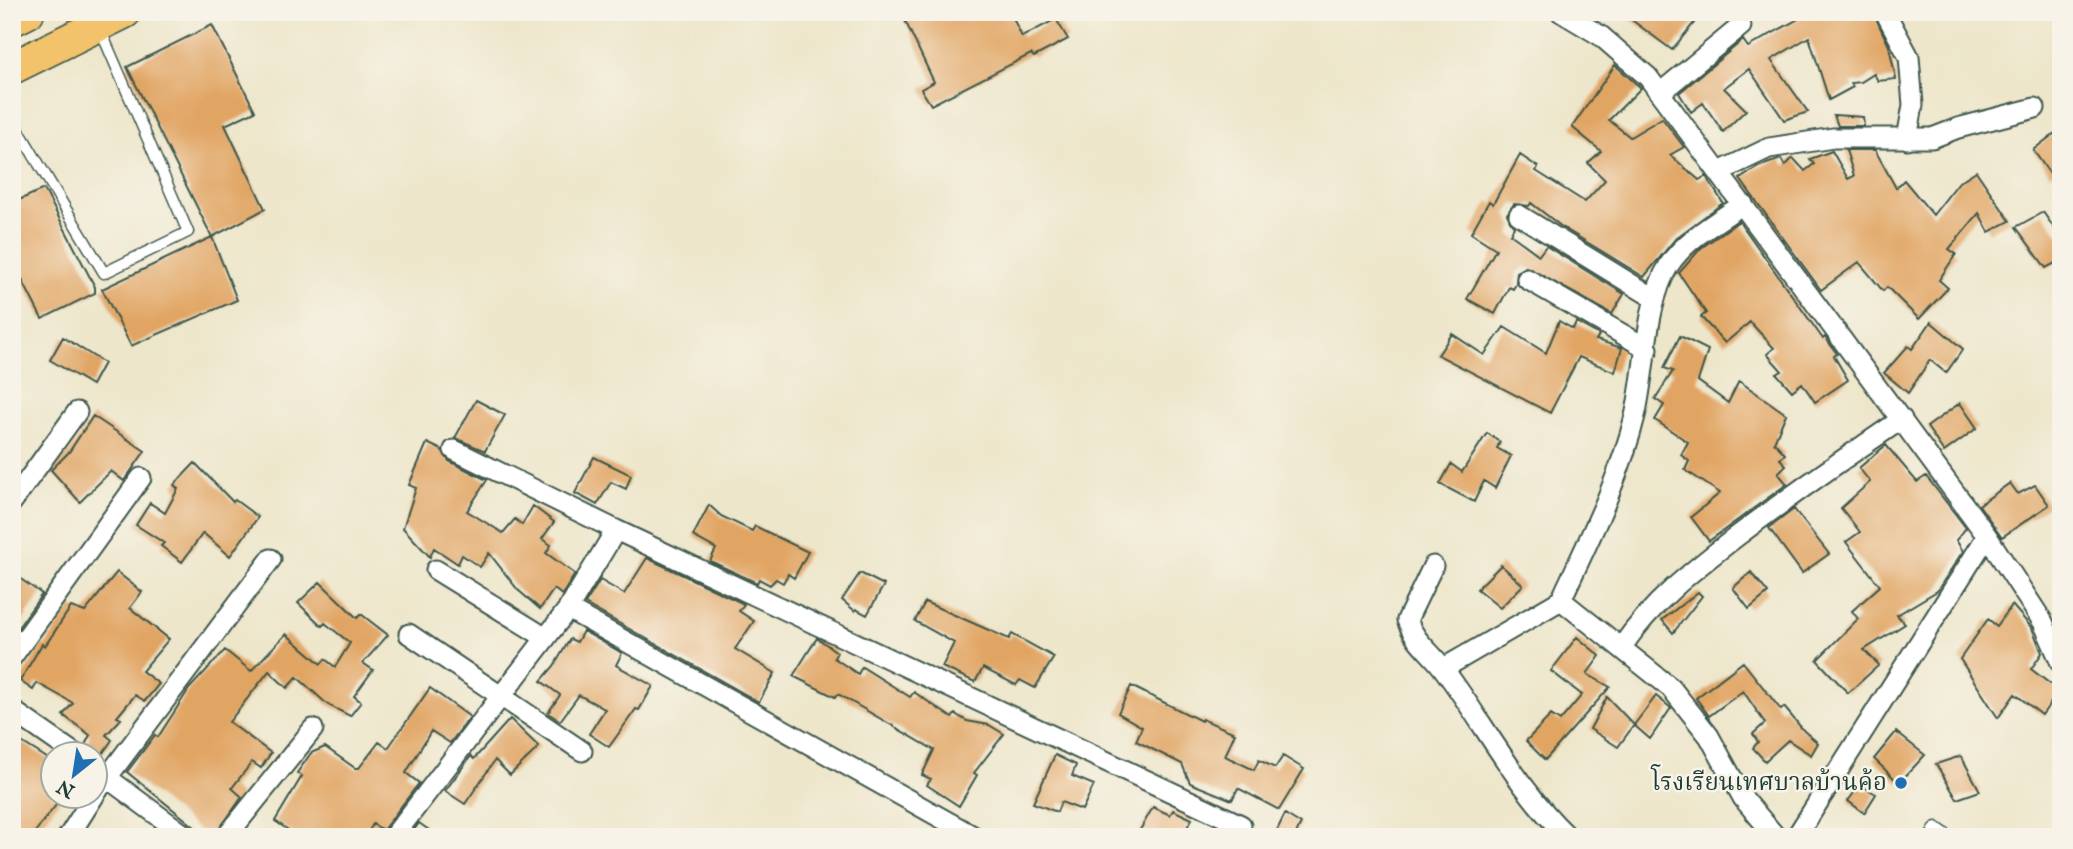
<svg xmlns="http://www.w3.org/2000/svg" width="2073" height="849" font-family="'IM FELL English','Noto Serif Thai',serif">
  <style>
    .building { fill: #e1a563 }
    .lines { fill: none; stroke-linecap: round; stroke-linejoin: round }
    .service-casing { stroke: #3e564a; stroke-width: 13 }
    .minor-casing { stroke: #3e564a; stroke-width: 23 }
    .primary-casing { stroke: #3e564a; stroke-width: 35 }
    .service { stroke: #fff; stroke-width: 10 }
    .minor { stroke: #fff; stroke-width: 19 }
    .primary { stroke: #f2c36a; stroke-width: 32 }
    .poi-dot { fill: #1f6fb2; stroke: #f7f3e8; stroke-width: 2.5 }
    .labels { text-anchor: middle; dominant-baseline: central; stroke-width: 5; stroke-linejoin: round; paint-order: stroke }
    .poi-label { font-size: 24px; fill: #1f3d34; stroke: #f7f3e8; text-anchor: end }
  </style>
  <rect width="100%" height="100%" fill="#f7f3e8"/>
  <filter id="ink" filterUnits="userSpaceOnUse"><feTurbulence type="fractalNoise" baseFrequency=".0143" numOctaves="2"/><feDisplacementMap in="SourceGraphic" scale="14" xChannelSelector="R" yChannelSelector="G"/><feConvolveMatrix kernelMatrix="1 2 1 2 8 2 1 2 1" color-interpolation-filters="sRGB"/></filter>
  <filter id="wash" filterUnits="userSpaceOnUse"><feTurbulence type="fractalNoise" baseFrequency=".00686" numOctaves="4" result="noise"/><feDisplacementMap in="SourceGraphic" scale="28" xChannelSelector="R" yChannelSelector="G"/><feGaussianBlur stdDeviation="1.57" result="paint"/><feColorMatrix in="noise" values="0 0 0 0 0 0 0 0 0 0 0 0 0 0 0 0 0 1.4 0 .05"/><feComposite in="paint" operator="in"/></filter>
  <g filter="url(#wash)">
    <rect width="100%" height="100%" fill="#ede6ca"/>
    <g id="blocks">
      <!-- building -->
      <path class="building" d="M901,12H1010L1022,37L1056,19L1068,39L1034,57L1031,54L931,105L921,89L934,82Z
        M1621,12H1703L1672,50Z
        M1798,12H1873L1889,46L1896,79L1878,81L1874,74L1861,82L1851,83L1853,87L1829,100L1809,37L1771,60L1808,112L1784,120L1749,69L1724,88L1746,110L1723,132L1703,103L1691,112L1679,93L1743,40L1748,47L1800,18Z
        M212,25L255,111L225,125L265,209L212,237L237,300L131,346L102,289L212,237L127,67Z
        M1615,65L1641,88L1609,120L1630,137L1662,118L1684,147L1670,155L1699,180L1706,176L1723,203L1676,238L1644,277L1562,227L1531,203L1529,206L1514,204L1507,214L1514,227L1510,234L1539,255L1546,246L1624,294L1612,314L1526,267L1517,272L1516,284L1513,289L1509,287L1495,314L1467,299L1496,249L1471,233L1489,201L1493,204L1520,155L1538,167L1536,171L1585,202L1605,180L1588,163L1601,151L1572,127Z
        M1834,115L1863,117L1864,126H1838Z
        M2055,133L2061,142V167L2050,174L2033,150Z
        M1846,150H1875L1896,188L1904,180L1933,215L1959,182L1976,171L2010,221L1989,232L1979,213L1949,249L1956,254L1939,280L1948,288L1919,319L1887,287L1883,291L1859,262L1821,290L1740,179L1758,167L1781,159L1785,166L1793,158L1805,171L1814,164L1810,159L1832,151L1848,179L1854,176Z
        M44,189L95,287V293L42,319L12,260V203Z
        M2043,212L2061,238V260L2046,268L2016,227Z
        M1739,221L1823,339L1825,337L1837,354L1834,356L1848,380L1815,402L1802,383L1792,391L1777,374L1782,371L1767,354L1774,348L1750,322L1725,343L1701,317L1706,313L1679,273L1701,248Z
        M1559,321L1573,329L1576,322L1599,335L1596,340L1622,348L1615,372L1579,357L1550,413L1438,355L1452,334L1484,355L1504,327L1546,353Z
        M1931,322L1963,349L1946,373L1930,360L1908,393L1884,373L1908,346L1912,349Z
        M1680,336L1708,350L1698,381L1728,403L1739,381L1786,414L1774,442L1785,454L1780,459L1786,465L1778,473L1787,484L1709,541L1691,517L1720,493L1685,470L1689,461L1681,455L1688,442L1655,420L1664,405L1655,399L1673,371L1664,368Z
        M63,337L104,363L92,385L50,360Z
        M476,400L505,415L485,451L455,438Z
        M1960,403L1977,428L1944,452L1927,427Z
        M93,416L145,451L124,481L111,471L80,502L51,470L69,452Z
        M1487,433L1500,442L1497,448L1511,456L1495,488L1484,481L1474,502L1440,484L1451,464L1462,472Z
        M427,443L442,450L449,461L487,480L467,511L503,533L515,519L522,525L533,506L554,522L542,539L551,545L546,553L575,574L562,595L554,589L540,609L518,590L489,553L480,567L462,555L458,564L434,548L430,557L403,528L416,488L409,485Z
        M1886,445L1917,482L1926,476L1966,528L1956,540L1963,551L1937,591L1897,615L1905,624L1864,650L1879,665L1848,693L1817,660L1858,619L1852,611L1880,586L1846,542L1860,532L1841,508L1870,482L1859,468Z
        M594,457L631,475L626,489L611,482L597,505L575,493Z
        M195,463L233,502L235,500L258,517L230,556L203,533L182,562L161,546L164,543L136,525L150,503L165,513L178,489L174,485Z
        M2010,483L2018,494L2035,485L2049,505L2002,537L1979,505Z
        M709,505L721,516L752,531L755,526L808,552L794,578L788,574L783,583L776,579L770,585L759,579L757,583L710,561L716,549L693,536Z
        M1794,509L1829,554L1802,573L1769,528Z
        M647,558L744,604L739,611L754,621L735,649L775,673L759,702L585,604L600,580L624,594Z
        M1501,565L1523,585L1500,608L1477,589Z
        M117,572L142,592L130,608L169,639L142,671L159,684L145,701L135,695L117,717L121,719L106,735L112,740L100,757L84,747L90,735L63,715L73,703L37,683L33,690L20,681L42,644L45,646L71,607L85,612Z
        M1751,572L1768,593L1749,609L1733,588Z
        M12,573L42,594L12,636Z
        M860,573L884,585L867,615L856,609L855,611L842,600Z
        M320,582L357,618L361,614L388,635L363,663L373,670L354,696L361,702L350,716L328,705L297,677L287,688L269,671L229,722L271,753L261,768L252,762L232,788L242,797L214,837H207L127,772L155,735L158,737L189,689L225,650L251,671L286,634L321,664L325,659L335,667L350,643L325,623L322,626L298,603Z
        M1698,592L1702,596L1673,633L1662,620Z
        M925,602L1009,639L1012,634L1054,657L1035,688L1020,680L1016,685L983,668L975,682L942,667L954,643L915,621Z
        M2012,605L2032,628L2042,653L2031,669L2059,691L2042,715L2015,694L1998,718L1960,659L1988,619L1997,626Z
        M583,631L622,653L616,665L653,686L639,710L636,709L609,747L589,734L605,709L579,695L560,721L548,713L560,695L541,681L554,666L570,639L577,642Z
        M1577,637L1600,656L1587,674L1610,687L1545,760L1526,741L1551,715L1560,721L1582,695L1551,671Z
        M817,638L837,652L834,658L858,674L862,667L910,697L914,692L952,718L955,714L967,721L989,725L1004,734L974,773L977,775L959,806L927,785L931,779L922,775L934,750L838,694L835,697L793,676Z
        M1743,662L1781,710L1784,707L1804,731L1818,743L1811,755L1788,740L1765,761L1753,748L1758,742L1753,734L1765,723L1743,691L1709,716L1696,698Z
        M1131,686L1201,721L1202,719L1235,733L1225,756L1254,770L1259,760L1275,768L1283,756L1304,769L1279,810L1238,788L1232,800L1190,783L1182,764L1136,741L1142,727L1118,713Z
        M430,688L470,717L450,743L431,731L406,773L419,783L383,830L373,824L365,837H299L275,821L302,776L297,773L311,753L325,747L355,768H359L379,742L388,748Z
        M1656,696L1671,708L1650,739L1634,725Z
        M1607,697L1634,725L1618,747L1590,729Z
        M510,719L539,747L510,775L495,760L465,804L445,791L471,756L474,759Z
        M1896,732L1925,755L1899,783L1874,759Z
        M12,736L50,760L47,764L52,768V796H63L31,837H12Z
        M1055,755L1076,765L1072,776L1094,785L1082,810L1061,802L1057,812L1033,803Z
        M1961,756L1980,791L1957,799L1936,764Z
        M1860,785L1876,794L1864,813L1848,801Z
        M1153,807L1170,815L1173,810L1192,819L1181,837H1136Z
        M1285,814L1301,824L1294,837L1276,832Z
        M419,823L439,837H409Z"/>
    </g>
  </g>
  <g filter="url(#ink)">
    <use href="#blocks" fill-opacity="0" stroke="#3e564a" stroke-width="2"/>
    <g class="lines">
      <defs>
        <path id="service" d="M12,119L104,273L188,232L100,29
          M1930,837L1936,827L1950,837"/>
        <path id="minor" d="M1561,12L1601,36L1648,77L1987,536L2043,622L2061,663
          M1885,12L1909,57L1913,105L1907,139
          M1660,93L1741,26
          M1719,172L1769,148L1833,138H1932L1958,128L2035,108
          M1743,204C1717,222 1686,239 1669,265C1645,303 1646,371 1635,416C1619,481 1589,539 1561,600L1671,688L1709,736L1743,798L1776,837
          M1519,215L1654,298
          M1527,279L1648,349
          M454,450L616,530
          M12,502L77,412
          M1433,566L1407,620C1416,644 1431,651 1445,671C1486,726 1518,790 1568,837
          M436,570L546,638
          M568,609L616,530L1241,825
          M409,634L582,751
          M1621,648C1652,602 1692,571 1736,537C1790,496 1846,457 1902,419
          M12,657L141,478
          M1444,668L1561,600
          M12,710L75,754
          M94,768L187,837
          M94,795L271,559
          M68,837L94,796
          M226,837L313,729
          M393,837L568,609L975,837
          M1796,837L1987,536"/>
        <path id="primary" d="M12,20L28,12
          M12,68L125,12"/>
      </defs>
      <!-- service casing -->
      <use href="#service" class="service-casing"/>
      <!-- minor casing -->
      <use href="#minor" class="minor-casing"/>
      <!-- primary casing -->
      <use href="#primary" class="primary-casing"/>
      <!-- service -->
      <use href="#service" class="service"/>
      <!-- minor -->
      <use href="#minor" class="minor"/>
      <!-- primary -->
      <use href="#primary" class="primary"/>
    </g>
  </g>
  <!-- markers -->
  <circle class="poi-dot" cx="1901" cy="783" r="7"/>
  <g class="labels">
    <!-- poi labels -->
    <g class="poi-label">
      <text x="1887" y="783">โรงเรียนเทศบาลบ้านค้อ</text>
    </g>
  </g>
  <!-- margin -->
  <rect width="2073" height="849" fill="none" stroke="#f7f3e8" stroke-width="42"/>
  <!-- north arrow -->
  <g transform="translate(74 775) rotate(210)"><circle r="33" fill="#f7f3e8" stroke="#a1aaa0" stroke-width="2"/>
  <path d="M0-5L12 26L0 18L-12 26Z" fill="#1f6fb2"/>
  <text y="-10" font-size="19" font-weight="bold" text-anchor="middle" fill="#1f3d34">N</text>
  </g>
</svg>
